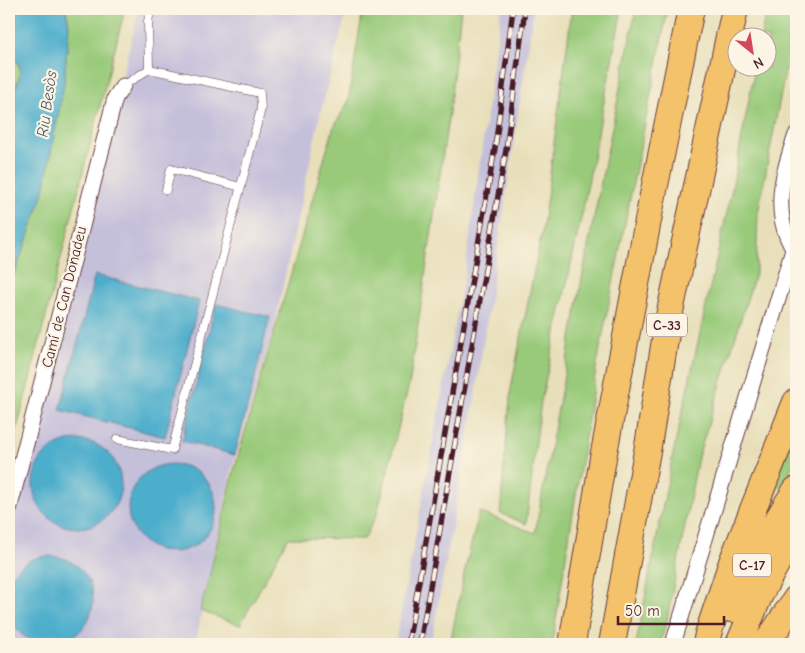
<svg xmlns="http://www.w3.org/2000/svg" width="805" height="653" font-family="'Comic Neue',sans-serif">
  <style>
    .industrial { fill: #c5c0da }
    .green { fill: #99ca7a; stroke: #727452 }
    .water { fill: #4daecc; stroke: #4c667c }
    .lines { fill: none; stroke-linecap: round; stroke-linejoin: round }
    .service-casing { stroke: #623c40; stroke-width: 9 }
    .minor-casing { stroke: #623c40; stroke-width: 17 }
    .motorway-casing { stroke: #623c40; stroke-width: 28 }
    .service { stroke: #fff; stroke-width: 8 }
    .minor { stroke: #fff; stroke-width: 15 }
    .motorway { stroke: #f3c26a; stroke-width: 26 }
    .rail-casing { stroke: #4a1f2b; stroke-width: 5.5 }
    .rail { stroke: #fcf5e5; stroke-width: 4; stroke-dasharray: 11; stroke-linecap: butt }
    .labels { text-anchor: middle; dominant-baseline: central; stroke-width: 4.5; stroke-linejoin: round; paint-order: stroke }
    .shield { fill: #fcf5e5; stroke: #7f5f63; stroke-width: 1 }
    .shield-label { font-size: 14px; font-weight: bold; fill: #4a1f2b }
    .street-label { font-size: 15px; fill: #4a1f2b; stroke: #fcf5e5 }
    .water-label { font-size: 16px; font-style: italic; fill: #4b586b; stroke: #fcf5e5 }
  </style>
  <rect width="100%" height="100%" fill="#fcf5e5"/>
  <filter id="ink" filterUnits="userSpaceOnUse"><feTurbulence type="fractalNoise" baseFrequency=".02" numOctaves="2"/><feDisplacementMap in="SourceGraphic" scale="10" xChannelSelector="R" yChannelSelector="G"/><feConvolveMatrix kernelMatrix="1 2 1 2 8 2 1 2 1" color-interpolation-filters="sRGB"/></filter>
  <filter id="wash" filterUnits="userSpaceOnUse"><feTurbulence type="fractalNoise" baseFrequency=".0096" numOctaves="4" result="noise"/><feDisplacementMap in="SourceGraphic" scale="20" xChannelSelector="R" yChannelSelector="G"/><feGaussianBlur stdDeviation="1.12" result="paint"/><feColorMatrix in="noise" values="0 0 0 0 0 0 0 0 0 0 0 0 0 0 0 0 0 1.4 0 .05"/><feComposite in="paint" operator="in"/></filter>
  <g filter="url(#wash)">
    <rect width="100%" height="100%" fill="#e8dfba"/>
    <!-- industrial -->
    <path class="industrial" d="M139,9H347L320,115L274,327L232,469L195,644H9V538L118,106L124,69Z
      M501,9H534L475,398L431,644H395L465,271Z"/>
    <!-- green -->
    <path class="green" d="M66,9H125L9,460V280L14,275L43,195L64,83L69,25Z
      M363,9H461L449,112L410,380L377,514L364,539L288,538L240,625L200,611L209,578L234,470L333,129L348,102Z
      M572,9H622L583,209L541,401L526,524L500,513L511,388L543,226Z
      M636,9H668L597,363L552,644H450L464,574L479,512L535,533L586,257Z
      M766,9H796V60L786,67L758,213L756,271L698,457L667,620L660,644H636L674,449L731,194L755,68H768V38L761,37Z
      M9,49C30,77 15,76 9,103Z
      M796,427V460L754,528Z"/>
    <!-- water -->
    <path class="water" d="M9,9H66L69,25L64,83L43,195L14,275L9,280V103C11,93 19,85 20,74C22,63 12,58 9,49C7,42 9,17 9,9Z
      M95,275L199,301L165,437L60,410Z
      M216,304L270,317L235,455L182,441Z
      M33 484a44 44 0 1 1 88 0a44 44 0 1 1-88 0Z
      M128 508a44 44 0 1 1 88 0a44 44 0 1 1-88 0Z
      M5 600a44 44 0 1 1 88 0a44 44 0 1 1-88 0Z"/>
  </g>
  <g filter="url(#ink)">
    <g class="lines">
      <defs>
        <path id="service" d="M149,69L148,21L151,9
          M166,190L171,169L241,187
          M117,439L172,450L261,109L260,93L149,69L123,86"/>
        <path id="minor" d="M796,135C784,168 773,205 788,239C791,244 792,249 796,252
          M9,510L115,98L123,86
          M673,644L793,250"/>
        <path id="motorway" d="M731,609C750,568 771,528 796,490
          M572,644L603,458L650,210L691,9
          M612,644L648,446L668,321L735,9
          M706,644L708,634L732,562L796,402
          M739,644L761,592L796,528
          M766,644L796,599"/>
      </defs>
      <!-- service casing -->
      <use href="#service" class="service-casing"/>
      <!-- minor casing -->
      <use href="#minor" class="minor-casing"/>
      <!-- motorway casing -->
      <use href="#motorway" class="motorway-casing"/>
      <!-- service -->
      <use href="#service" class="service"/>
      <!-- minor -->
      <use href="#minor" class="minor"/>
      <!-- motorway -->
      <use href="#motorway" class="motorway"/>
      <defs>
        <path id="rail" d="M408,644L495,148L513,9
          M420,644L506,150L525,9"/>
      </defs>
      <!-- rail casing -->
      <use href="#rail" class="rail-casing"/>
      <!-- rail -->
      <use href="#rail" class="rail"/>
    </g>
  </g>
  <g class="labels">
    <!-- shield labels -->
    <g class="shield">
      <rect x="647" y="313.5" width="40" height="23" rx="4"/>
      <rect x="733" y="553.5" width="38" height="23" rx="4"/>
    </g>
    <g class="shield-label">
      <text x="667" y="325">C-33</text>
      <text x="752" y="565">C-17</text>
    </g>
    <!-- street labels -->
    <g class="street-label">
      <text transform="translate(64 297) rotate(-76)">Camí de Can Donadeu</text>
    </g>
    <!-- water labels -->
    <g class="water-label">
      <text transform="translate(47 104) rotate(-82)">Riu Besòs</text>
    </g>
  </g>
  <!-- margin -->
  <rect width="805" height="653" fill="none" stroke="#fcf5e5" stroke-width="30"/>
  <!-- north arrow -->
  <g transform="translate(752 52) rotate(150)"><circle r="24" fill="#fcf5e5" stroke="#b59f9b"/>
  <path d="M0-4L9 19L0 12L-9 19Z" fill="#d1495b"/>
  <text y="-8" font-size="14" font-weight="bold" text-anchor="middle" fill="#4a1f2b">N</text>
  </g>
  <!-- scale -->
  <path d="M618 616v8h106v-8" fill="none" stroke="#4a1f2b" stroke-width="2.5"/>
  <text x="625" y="616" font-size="15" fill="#4a1f2b" stroke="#fcf5e5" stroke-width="4" paint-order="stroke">50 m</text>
</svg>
